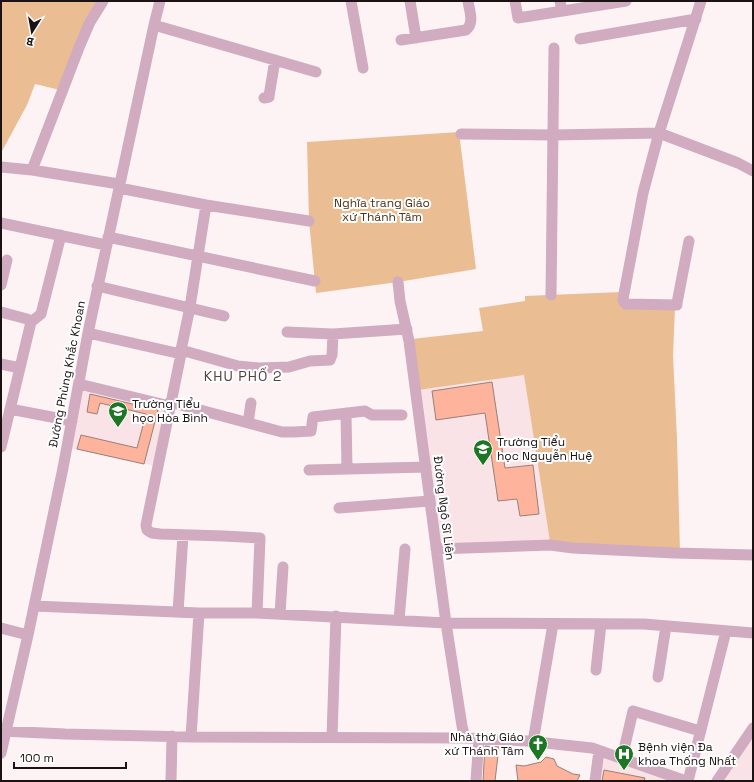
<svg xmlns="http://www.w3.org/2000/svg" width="754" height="782" font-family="'Space Grotesk',sans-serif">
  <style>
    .built { fill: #fae3e6 }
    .green { fill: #eabd93 }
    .building { fill: #feb39c; stroke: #988079 }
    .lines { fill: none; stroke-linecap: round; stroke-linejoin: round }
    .minor { stroke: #d1abc0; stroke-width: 11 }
    .labels { text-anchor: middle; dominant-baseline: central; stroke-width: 4; stroke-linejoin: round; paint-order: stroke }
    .park-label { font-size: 12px; fill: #4e3215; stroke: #fff }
    .street-label { font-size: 12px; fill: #1b1213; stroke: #fff }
    .poi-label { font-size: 12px; fill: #1b1213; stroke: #fff; text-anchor: start }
    .quarter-label { font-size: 14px; letter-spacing: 1px; fill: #564042; stroke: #fff }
  </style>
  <rect width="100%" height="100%" fill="#fef3f4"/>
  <!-- built -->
  <path class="built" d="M524,374L550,542L439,546L418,390Z
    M81,387L167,408L155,466L70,448Z
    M751,737L753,738V781H720Z
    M602,754L678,781H598Z"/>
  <!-- green -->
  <path class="green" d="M1,1H100L60,90L35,84L27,105L1,153Z
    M459,132L476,269L398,282L316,293L309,221L307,142Z
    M621,292L620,299L675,307L673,355L677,439L680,551L550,542L524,375L418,390L412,339L483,331L479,308L525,301V296Z"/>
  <!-- building -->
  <path class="building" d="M492,382L505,468L533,465L539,514L520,516L517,499L498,501L485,413L436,420L432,391Z
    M90,394L158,410L144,464L77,449L81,435L137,448L146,414L100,403L97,414L87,412Z
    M485,746L499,747L495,781H483Z
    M546,757L554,759L557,766L573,774L580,775L577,781H518L516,765L524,766L541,762Z
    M604,770L645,778L644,781H602Z"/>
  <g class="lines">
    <!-- minor -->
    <path class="minor" d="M351,1L363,68
      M410,1L416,38
      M515,1L518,18L626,1
      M560,1L562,11
      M154,25L316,72
      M580,39L696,19
      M401,40L466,30C475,23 469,10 468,1
      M264,98L269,97V96L275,60
      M461,134L553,135L659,133L738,163L753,171
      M1,167L32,170L119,184
      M32,170L80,45L90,22L103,1
      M119,188L206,205L309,221
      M206,205L190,307L181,350V354L146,525L147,530L152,533L160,534L224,536L260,538L257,613
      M1,223L106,245
      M108,237L315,281
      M398,282L400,301L409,341L446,623L462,726L465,738
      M1,285L7,260
      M97,286L224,316
      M551,295L554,48
      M677,303L689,241
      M677,305L626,304L624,302L623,299L643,193L659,133L701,1
      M1,312L27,319L31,322
      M287,332L333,334L407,329
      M88,333L181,354
      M181,350L238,366L259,368L289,367L310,361L330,360L332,355L333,334
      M1,364L20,368
      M79,384L170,406
      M170,402L282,432H294L311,431L313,417L365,411L372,415H402
      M10,409L72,421
      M346,413L347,469
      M248,423L251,403
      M1,447L31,322L41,314L61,235
      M309,470L426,467
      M339,508L430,501
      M436,549L550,545L573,548L675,553L753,555
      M34,606L199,613H257L446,623L644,624L753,633
      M178,612L183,535
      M280,614L283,567
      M399,620L405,549
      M1,628L28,635
      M596,670L601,624
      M658,677L666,626
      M1,731L65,734L191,737L467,738L527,741L592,748L686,781
      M191,737L199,613
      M332,737L336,616
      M533,742L553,624
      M1,753L28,635L63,468L88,333L154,25L160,1
      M622,758L633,711L700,731
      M171,781L172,736
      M476,781L479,738
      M595,781L599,751
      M688,781L726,631
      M717,781L753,728"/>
  </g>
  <!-- icons -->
  <defs>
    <symbol id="school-pin" viewBox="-11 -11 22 30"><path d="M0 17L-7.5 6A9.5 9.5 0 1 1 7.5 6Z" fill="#1c7624" stroke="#fff"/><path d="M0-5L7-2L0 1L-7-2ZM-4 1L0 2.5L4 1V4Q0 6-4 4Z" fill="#fff"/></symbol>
    <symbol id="church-pin" viewBox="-11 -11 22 30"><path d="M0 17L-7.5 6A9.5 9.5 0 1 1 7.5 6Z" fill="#1c7624" stroke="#fff"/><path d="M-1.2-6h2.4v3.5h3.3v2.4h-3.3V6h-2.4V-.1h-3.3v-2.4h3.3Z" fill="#fff"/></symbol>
    <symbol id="hospital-pin" viewBox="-11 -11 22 30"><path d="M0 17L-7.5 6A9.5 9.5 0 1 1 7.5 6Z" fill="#1c7624" stroke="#fff"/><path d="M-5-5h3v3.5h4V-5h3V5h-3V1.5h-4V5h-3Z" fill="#fff"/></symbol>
  </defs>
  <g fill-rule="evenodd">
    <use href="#school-pin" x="107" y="400" width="22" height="30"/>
    <use href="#school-pin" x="472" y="438" width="22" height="30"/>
    <use href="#church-pin" x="527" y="733" width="22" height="30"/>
    <use href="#hospital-pin" x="613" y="743" width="22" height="30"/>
  </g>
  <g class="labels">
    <!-- park labels -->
    <g class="park-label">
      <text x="382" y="203">Nghĩa trang Giáo<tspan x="382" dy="14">xứ Thánh Tâm</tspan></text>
    </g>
    <!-- street labels -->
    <g class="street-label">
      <text transform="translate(67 374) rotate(-79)">Đường Phùng Khắc Khoan</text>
      <text transform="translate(444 508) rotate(83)">Đường Ngô Sĩ Liên</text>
    </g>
    <!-- poi labels -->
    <g class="poi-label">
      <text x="132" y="404">Trường Tiểu<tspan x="132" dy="14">học Hòa Bình</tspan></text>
      <text x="497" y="442">Trường Tiểu<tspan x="497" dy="14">học Nguyễn Huệ</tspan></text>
      <text x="524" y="737" text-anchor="end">Nhà thờ Giáo<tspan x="524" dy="14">xứ Thánh Tâm</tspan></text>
      <text x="638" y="747">Bệnh viện Đa<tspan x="638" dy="14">khoa Thống Nhất</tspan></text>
    </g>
    <!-- quarter labels -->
    <g class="quarter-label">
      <text x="243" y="376">KHU PHỐ 2</text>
    </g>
  </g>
  <!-- border -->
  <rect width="754" height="782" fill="none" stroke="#1b1213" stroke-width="4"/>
  <!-- north arrow -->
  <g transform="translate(32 32) rotate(191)" stroke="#ffffff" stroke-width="3" paint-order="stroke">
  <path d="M0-3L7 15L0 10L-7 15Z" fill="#1b1213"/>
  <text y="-6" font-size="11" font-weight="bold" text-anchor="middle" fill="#1b1213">B</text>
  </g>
  <!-- scale -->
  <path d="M14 762v6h112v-6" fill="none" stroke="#1b1213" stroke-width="2"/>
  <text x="20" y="762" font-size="12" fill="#1b1213" stroke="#ffffff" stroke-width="3" paint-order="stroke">100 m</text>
</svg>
